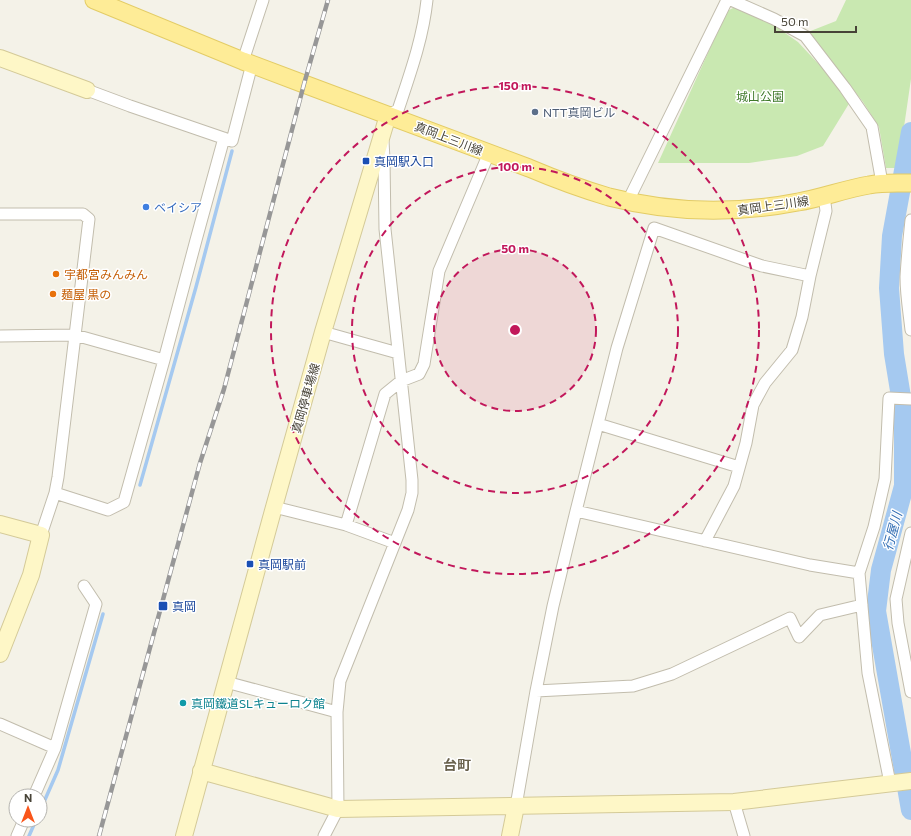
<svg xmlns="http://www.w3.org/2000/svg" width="911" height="836" font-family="Commissioner,'Noto Sans JP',sans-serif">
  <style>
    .green { fill: #c9e8b1 }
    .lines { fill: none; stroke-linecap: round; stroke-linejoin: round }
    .stream { stroke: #a5c9f0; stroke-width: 3.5 }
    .river { stroke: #a5c9f0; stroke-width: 20 }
    .street-casing { stroke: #c2bdad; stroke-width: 13 }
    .secondary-casing { stroke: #d4ca98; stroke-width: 18 }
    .primary-casing { stroke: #e3cc66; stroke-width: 19 }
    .street { stroke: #fff; stroke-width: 11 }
    .secondary { stroke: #fef7c7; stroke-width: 16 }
    .primary { stroke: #feec97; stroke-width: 17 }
    .rail-casing { stroke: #979797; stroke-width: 4.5 }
    .rail { stroke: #fff; stroke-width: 3; stroke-dasharray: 9; stroke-linecap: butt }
    .ring { fill: none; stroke: #c2185b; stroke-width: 2; stroke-dasharray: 7 5 }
    .service-dot { fill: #5c6f8a; stroke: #fff; stroke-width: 1.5 }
    .transit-dot { fill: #1a4fb4; stroke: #fff; stroke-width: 1.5 }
    .shop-dot { fill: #3f7fe0; stroke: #fff; stroke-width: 1.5 }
    .food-dot { fill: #e8710a; stroke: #fff; stroke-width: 1.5 }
    .culture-dot { fill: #0f9aa8; stroke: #fff; stroke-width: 1.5 }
    .labels { text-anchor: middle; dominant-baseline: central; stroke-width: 3; stroke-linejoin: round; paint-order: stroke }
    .park-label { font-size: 12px; fill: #3f792a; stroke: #fff }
    .service-label { font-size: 12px; fill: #4e5e75; stroke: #fff; text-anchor: start }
    .street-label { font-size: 12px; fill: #474337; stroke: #fff }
    .transit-label { font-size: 12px; fill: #164399; stroke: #fff; text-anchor: start }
    .shop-label { font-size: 12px; fill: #366cbe; stroke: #fff; text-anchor: start }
    .food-label { font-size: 12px; fill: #c56008; stroke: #fff; text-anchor: start }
    .culture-label { font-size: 12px; fill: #0d838f; stroke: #fff; text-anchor: start }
    .water-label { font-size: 13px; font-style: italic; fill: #306cb3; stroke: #fff }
    .quarter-label { font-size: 14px; font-weight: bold; fill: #6a624e; stroke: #fff }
    .centre { fill: #c2185b; stroke: #fff; stroke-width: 2 }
    .ring-label { font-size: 12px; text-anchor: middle; font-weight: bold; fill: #c2185b; stroke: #fff; stroke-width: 3; stroke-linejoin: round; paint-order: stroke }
  </style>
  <rect width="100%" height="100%" fill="#f4f2e8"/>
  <!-- green -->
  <path class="green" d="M846,0H911V79L898,168H886L879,127L863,102L808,32L836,21Z
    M735,7L772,24L798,42L826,72L850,102L823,146L797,156L749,163H658L727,11Z"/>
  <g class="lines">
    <!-- stream -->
    <path class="stream" d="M140,485L196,287L232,151
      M40,811L58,770L103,614
      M29,836L36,820"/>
    <!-- river -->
    <path class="river" d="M911,132L892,236L889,288L894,354L904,415V486L881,570L876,611L911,810"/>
    <defs>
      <path id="street" d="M731,0L774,19L805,36L845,88L872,127L882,183
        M243,61L263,0
        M87,90L130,106L232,141L252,64
        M388,115L398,110C410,74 423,38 427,0
        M628,201L727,0
        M0,214H83L89,219L58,477L55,493L41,535
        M911,220C909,239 907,258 906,277C906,295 909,312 911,330
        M323,332L398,353
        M0,336L75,335L164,360
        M598,424L739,467
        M55,493L108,510L124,502L164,360L196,240L224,138
        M274,507L346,525L395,543
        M576,511L810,565L859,573
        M346,525L385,394L401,381L419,374L424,364L439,271L489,153
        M911,533L896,599L898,623L911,692
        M705,541L734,486L746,443L753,405L765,383L792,350L802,317L810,276L826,211L824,196
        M226,682L337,712
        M536,691L633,686L672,674L790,618L799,637L820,615L862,605
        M0,724L55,748
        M890,783L868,673L859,573L874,527L885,479L889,398L911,399
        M34,796L55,748L96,604L84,586
        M734,802L744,836
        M516,806L536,691L553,606L576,511L617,348L654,228L762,266L810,276
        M17,836L24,820
        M324,836L338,809L337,712L340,681L408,510L412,493V480L385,229L384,159L383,141"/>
      <path id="secondary" d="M0,58L87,90
        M0,524L41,535L31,575L0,654
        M201,771L338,809L734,802L911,781
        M184,836L274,507L323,332L388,115
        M510,836L516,806"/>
      <path id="primary" d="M94,0L243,61L304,84L529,168C555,179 582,189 609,197C671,213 736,214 798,202C822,198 845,189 869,185C883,182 897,183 911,183"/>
    </defs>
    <!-- street casing -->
    <use href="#street" class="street-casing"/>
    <!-- secondary casing -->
    <use href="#secondary" class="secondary-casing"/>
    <!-- primary casing -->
    <use href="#primary" class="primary-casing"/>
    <!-- street -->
    <use href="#street" class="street"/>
    <!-- secondary -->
    <use href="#secondary" class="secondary"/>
    <!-- primary -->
    <use href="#primary" class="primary"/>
    <defs>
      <path id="rail" d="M99,836L200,463L224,389L304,84L328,0"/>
    </defs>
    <!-- rail casing -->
    <use href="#rail" class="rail-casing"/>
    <!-- rail -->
    <use href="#rail" class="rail"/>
  </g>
  <!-- distance rings -->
  <circle cx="515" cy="330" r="81" fill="#c2185b" fill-opacity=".12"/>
  <g class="ring">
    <circle cx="515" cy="330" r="81"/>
    <circle cx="515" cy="330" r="163"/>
    <circle cx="515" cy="330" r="244"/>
  </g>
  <!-- markers -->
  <circle class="service-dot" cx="535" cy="112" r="4"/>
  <g class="transit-dot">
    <rect x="362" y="157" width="8" height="8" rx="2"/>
    <rect x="246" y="560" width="8" height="8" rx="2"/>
    <rect x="158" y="601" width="10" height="10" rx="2"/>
  </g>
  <circle class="shop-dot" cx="146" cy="207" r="4"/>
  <g class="food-dot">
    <circle cx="56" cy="274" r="4"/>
    <circle cx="53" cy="294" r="4"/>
  </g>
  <circle class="culture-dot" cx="183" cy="703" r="4"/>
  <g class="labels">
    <!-- park labels -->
    <g class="park-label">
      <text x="760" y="96">城山公園</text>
    </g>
    <!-- service labels -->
    <g class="service-label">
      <text x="543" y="112">NTT真岡ビル</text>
    </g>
    <!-- street labels -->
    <g class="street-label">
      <text transform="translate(449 138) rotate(21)">真岡上三川線</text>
      <text transform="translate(773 205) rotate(-8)">真岡上三川線</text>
      <text transform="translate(305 398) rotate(-74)">真岡停車場線</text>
    </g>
    <!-- transit labels -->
    <g class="transit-label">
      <text x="374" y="161">真岡駅入口</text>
      <text x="258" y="564">真岡駅前</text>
      <text x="172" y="606">真岡</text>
    </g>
    <!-- shop labels -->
    <g class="shop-label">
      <text x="154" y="207">ベイシア</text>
    </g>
    <!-- food labels -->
    <g class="food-label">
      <text x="64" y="274">宇都宮みんみん</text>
      <text x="61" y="294">麺屋 黒の</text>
    </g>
    <!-- culture labels -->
    <g class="culture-label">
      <text x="191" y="703">真岡鐵道SLキューロク館</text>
    </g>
    <!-- water labels -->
    <g class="water-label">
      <text transform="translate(892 531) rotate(-75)">行屋川</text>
    </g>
    <!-- quarter labels -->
    <g class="quarter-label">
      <text x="457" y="764">台町</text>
    </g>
  </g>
  <circle cx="515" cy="330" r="6" class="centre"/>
  <g class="ring-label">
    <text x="515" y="90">150 m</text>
    <text x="515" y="171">100 m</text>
    <text x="515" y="253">50 m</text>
  </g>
  <!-- north arrow -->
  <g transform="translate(28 808)"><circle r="19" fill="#ffffff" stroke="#b5b4af"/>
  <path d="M0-3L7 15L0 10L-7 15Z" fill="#f9551a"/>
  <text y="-6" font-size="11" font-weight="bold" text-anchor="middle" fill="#474337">N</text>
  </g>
  <!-- scale -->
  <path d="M775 26v6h81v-6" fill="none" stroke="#474337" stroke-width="2"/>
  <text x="781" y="26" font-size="12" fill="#474337" stroke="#ffffff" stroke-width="3" paint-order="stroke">50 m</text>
</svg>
